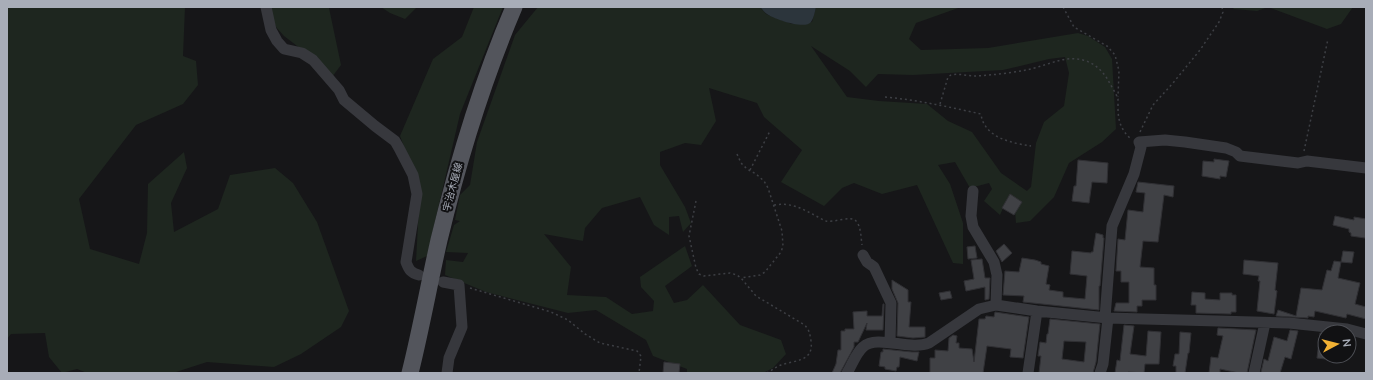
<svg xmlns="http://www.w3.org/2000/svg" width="1373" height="380" font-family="'Nunito Sans','Noto Sans JP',sans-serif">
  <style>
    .green { fill: #1e261f; fill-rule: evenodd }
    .water { fill: #2c353c }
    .building { fill: #404145; stroke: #303034; fill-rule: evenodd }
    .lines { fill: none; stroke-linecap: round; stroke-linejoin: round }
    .path { stroke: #3d3f44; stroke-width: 1.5; stroke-dasharray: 2 3; stroke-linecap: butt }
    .street { stroke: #37383d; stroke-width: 11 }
    .primary { stroke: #53555c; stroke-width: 17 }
    .labels { text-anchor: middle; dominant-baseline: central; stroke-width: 4; stroke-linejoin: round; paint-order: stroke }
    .street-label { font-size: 10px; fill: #a8adb8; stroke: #111113 }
  </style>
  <rect width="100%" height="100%" fill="#161618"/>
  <!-- green -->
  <path class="green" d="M7,7H185L183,56L196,61L198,85L183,104L136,125L79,199L90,249L139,264L147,233L148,184L184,152L187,168L171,203L174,232L218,209L230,175L275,168L293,183L317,222L349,311L341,327L301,354L274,367L207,362L173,373H87L77,369L62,373L49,357L45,333L11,334L7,339Z
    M268,7H327L329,8L341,65L332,77L322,65L284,36L276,27Z
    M381,7H417L405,19L390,13Z
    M474,7H503L460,114L427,256L416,261L420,188L400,136L433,59L462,37Z
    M538,7H760L766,14L792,24L812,22L816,7H961L916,23L909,39L921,50L988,48L1078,33L1088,36L1105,47L1112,59L1116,129L1102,142L1069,163L1054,197L1030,221L1016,223L1014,200L1008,197L1000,215L984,201L992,189L989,183L970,188L955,162L938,165L950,184L963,223V264L953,263L917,185L882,194L854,183L842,188L824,206L781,182L802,150L764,117L757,103L709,88L716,121L701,145L685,143L660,152V165L685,207L691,223L683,232L679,216L669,217V235L654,225L640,197L602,208L585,228L583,241L544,234L571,267L567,295L606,297L632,314L653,311L654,301L641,287L640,277L685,246L692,266L665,286L674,303L687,300L703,285L740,325L781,340L786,354L773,368L763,373H687V369L653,356L646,340L596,310L568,313L486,292L445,275L446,260L463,262L468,253L446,252L454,225L460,221L455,220L460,195L470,185L477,142L515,35ZM811,46L850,71L866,87L878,74L913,75L1003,70L1049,59L1065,57L1069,73L1064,106L1044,122L1036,143L1031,187L1027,191L1001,173L972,132L948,121L927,104L879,101L847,97Z
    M1232,7H1353L1341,24L1327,29L1268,7L1257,11L1234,9Z"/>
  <!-- water -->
  <path class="water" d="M760,7H816C815,11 814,18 811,22C805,30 774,19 767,14C764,12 762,9 760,7Z"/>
  <!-- building -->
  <path class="building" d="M1214,159L1229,161L1226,177L1220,176V179L1202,176L1203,161L1214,162Z
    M1078,160L1108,163L1107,183L1092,182L1089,203L1072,201L1074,186H1076Z
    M1138,182L1174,186L1173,197L1164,195L1158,242L1143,241L1140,267L1154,268V285H1156V300H1142V306H1137V312L1114,311L1116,303H1129V282H1121V271H1116L1118,239L1125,240L1128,210L1143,212L1145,193L1136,192Z
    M1010,194L1022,202L1014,215L1002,208Z
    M1335,216L1354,220V217L1366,219V237L1365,238L1351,236V233L1349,232V229L1333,225Z
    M1096,233L1103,235V238H1104L1100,286H1099V310L1023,302L1024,296L1003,295L1005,271L1019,272L1022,258L1035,260L1041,262V264L1049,266L1046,284L1050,285L1049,290L1063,292V297L1085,299L1087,276L1070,274L1072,251L1091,253V252H1093Z
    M1004,244L1012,253L1002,262L996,251Z
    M975,246L977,258L968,259L967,247Z
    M1343,251L1354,252L1352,263L1341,262Z
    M982,259L985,278H990L989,299L985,300V287L966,291L964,281L974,279L971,260Z
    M1244,260L1278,263L1275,290L1277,291L1274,314L1257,311L1260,281H1258L1259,276L1243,274Z
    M1334,261L1341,262L1338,278L1360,283L1355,304L1366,307V319L1347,314L1346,318L1315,311L1314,317L1308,316V318L1276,316L1278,310L1296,316L1301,288L1322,290L1327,270L1331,271Z
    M892,280L908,290V302H911L909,327H925V337L913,338L897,336L898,303L892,289Z
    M950,291L952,298L941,300L939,293Z
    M1192,292L1205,293V299L1220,300V293H1232V295H1236V312H1231V314L1196,313V305H1191Z
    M883,304H884L883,330H866L867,323L858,342H854V347L840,373H832L836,364L838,350H841V331H845V329H854L853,312L867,311V316H882Z
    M995,312L1029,317L1023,358L1010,357L1011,349L987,346L983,373H930V358H935V350L948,351L949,338L953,335L957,336L956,343H959V348L972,349L974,362L979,319H985L986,316L994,317Z
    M1050,319L1100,324L1096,362L1093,373H1039L1041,356H1038L1040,342L1046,343L1047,334H1048ZM1064,341L1086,342L1084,362L1062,359Z
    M1124,325L1134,326L1130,354L1146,356L1148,331L1161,332L1159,364H1145L1144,373L1128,372V373H1115L1117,360L1120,361Z
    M1218,328L1256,330L1247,373H1239L1220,369V373H1209L1211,357L1218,358L1223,336L1217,335Z
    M1290,330L1298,331L1291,359L1285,357L1280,373H1264L1261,372L1264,359L1268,361L1274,337L1287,341Z
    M1180,332L1191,333L1189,353H1188L1185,373H1176V366H1173L1175,354H1179Z
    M1320,333L1325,334V359L1317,358Z
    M883,349L912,352H919L917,361L900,357L899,367H897L896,371L885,369V367L879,366L881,352H883Z
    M664,362L680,364L679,373H663Z"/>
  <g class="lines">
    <!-- path -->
    <path class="path" d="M1063,7L1074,27L1107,46L1115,55L1119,71L1118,97
      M885,97C918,100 949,107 981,114C984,138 1012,143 1031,146
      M940,104L948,77L951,75C959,73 967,76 975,76C994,75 1024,72 1041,66C1055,62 1068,56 1083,60C1094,63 1102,70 1108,80C1111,86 1116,93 1118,99C1118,102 1118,106 1118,108C1118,120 1121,130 1130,138
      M1140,132L1153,105L1173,83L1200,50L1219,22L1223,12L1222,7
      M1304,151L1328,39
      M737,154L741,163L747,169L756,174L764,181L768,188L782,231L783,246L781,252L765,272L760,275L741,278
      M750,170L770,131
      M696,201L689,236L696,268L699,274L704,276L730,273L737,275L741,278L756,296L803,324C809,328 810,334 811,341C814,362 795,360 781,365C776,367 772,370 767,373
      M774,205C791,202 803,209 818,217C820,218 823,220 826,221C834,223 850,215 856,221C861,226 861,238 862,245
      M470,288L551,312L568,320L585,334L600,343L637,351L641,356L639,373"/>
    <!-- street -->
    <path class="street" d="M266,7L271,30L277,41L284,49L302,53L313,60L339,90L344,100L375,126L395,141L399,148L413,175L417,194L406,262C409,270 411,273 419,275
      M973,191L971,216L973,227L994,262L997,275L996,305
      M863,255L867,262L874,267L891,303L890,343
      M443,282L459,285L462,327L449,358L447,373
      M1105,318L1112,226L1134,174L1141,147L1139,142L1165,140L1185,142L1226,148L1236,152L1240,156L1298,163L1307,161L1366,168
      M847,373C852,365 856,353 863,347C877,334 910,351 929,343L979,309L996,305L1037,311L1108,318L1289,323L1347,329L1366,334
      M1028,373L1037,311
      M1100,373L1103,364L1108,318
      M1254,373L1265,323"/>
    <!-- primary -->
    <path class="primary" d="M410,373C421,329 429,284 439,240C458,161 482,82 514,7"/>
  </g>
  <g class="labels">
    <!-- street labels -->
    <g class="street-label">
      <text transform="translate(453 187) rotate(-75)">宇治木屋線</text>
    </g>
  </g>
  <!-- border -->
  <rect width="1373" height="380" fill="none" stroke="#a8adb8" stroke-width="16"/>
  <!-- north arrow -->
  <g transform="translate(1337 344) rotate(83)"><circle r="19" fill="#111113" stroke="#4d4f55"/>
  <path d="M0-3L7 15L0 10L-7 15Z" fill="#f2b134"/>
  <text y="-6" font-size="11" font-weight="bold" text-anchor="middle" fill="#a8adb8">N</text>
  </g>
</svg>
